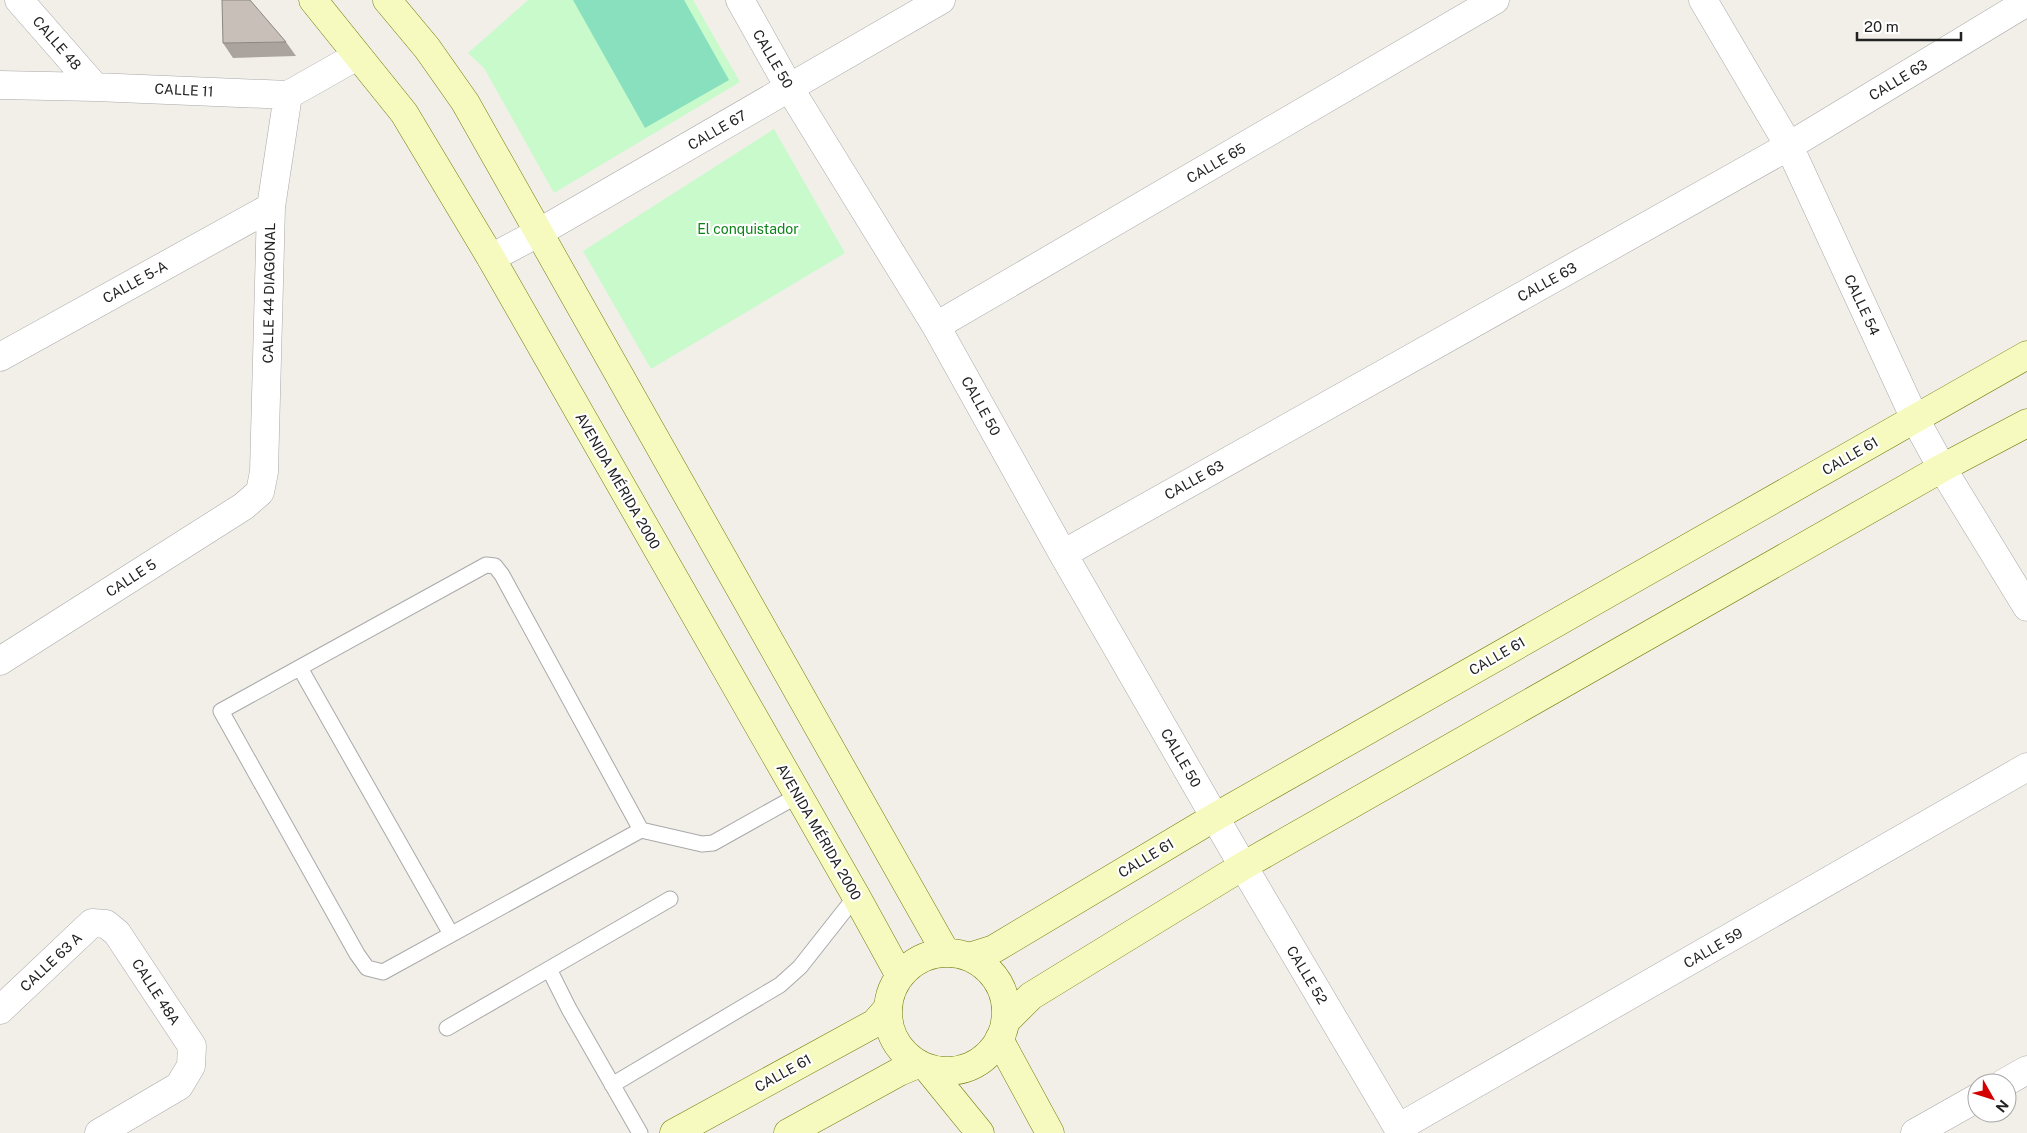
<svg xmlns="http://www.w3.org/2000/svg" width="2027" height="1133" font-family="'Public Sans',sans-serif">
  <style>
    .park { fill: #c8facc }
    .pitch { fill: #88e0be }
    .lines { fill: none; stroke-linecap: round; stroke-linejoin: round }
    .lane-casing { stroke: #a9a9a9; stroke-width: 17 }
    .street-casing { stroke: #a9a9a9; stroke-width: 29 }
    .secondary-casing { stroke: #707d05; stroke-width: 29 }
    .lane { stroke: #fff; stroke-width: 15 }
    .street { stroke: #fff; stroke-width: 28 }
    .secondary { stroke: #f7fabf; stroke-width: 28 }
    .wall { fill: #aba49e }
    .building { fill: #c7bfb8; stroke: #8b8681 }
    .labels { text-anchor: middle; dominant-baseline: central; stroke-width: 4.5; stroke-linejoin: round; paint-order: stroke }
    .street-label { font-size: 14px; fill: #222; stroke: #fff }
    .park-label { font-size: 14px; fill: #0c8416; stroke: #fff }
  </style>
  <rect width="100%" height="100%" fill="#f2efe9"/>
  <!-- park -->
  <path class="park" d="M528,0H693L740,82L554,193L484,68L468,53Z
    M774,129L845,253L651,369L583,251Z"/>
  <!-- pitch -->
  <path class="pitch" d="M573,0H684L729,80L645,128Z"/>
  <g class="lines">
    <defs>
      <path id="lane" d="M300,668L451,934
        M641,830L502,575L495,566L486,565L221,711L357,954L367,968L383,972L641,830L702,844L713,843L797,796
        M549,969L569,1009L640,1133
        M447,1028L670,899
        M612,1085L780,985L800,967L856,896"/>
      <path id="street" d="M19,0L95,87
        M740,0L790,89L936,326L1063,554L1243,866L1401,1133
        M1703,0L1789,146L1915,419L1942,468L2027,607
        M0,85L95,87L288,95L357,56
        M491,258L538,233L941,0
        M936,326L1495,0
        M0,357L271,207
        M1063,554L1789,146L2027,2
        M0,661L244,506L260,492L264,472L271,207L288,95
        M0,1010L92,923L106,924L117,933L192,1046L191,1066L179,1086L99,1133
        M2004,1083L2027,1070
        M1398,1128L2027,767
        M1915,1133L1977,1098"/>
      <path id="secondary" d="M313,0L404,113L491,258L856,896L900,976
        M387,0L427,48L465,102L946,953
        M888 1012a59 59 0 1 1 118 0a59 59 0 1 1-118 0Z
        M969,957L994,949L1215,817L2027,355
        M1005,1022L1031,996L1243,866L1942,468L2027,423
        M999,1039L1050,1133
        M928,1069L980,1133
        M674,1133L875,1023L888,1008
        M788,1133L899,1072L918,1064"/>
    </defs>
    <!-- lane casing -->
    <use href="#lane" class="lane-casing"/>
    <!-- street casing -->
    <use href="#street" class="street-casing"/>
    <!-- secondary casing -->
    <use href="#secondary" class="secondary-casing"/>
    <!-- lane -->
    <use href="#lane" class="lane"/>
    <!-- street -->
    <use href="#street" class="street"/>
    <!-- secondary -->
    <use href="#secondary" class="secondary"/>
  </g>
  <!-- wall -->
  <path class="wall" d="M286,42L296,56L233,58L223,43Z"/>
  <!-- building -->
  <path class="building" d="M222,0H250L286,42L223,43Z"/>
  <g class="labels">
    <!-- street labels -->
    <g class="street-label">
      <text transform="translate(57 43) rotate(49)">CALLE 48</text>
      <text transform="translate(773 59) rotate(60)">CALLE 50</text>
      <text transform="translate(1898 80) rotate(-31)">CALLE 63</text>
      <text transform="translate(184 90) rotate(3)">CALLE 11</text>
      <text transform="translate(717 130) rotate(-30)">CALLE 67</text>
      <text transform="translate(1216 163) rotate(-30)">CALLE 65</text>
      <text transform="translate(135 282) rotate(-29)">CALLE 5-A</text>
      <text transform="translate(1547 282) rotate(-29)">CALLE 63</text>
      <text transform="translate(269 293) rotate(-89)">CALLE 44 DIAGONAL</text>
      <text transform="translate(1862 305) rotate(65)">CALLE 54</text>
      <text transform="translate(981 406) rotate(61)">CALLE 50</text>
      <text transform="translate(1850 456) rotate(-30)">CALLE 61</text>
      <text transform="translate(1194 480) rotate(-29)">CALLE 63</text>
      <text transform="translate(618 481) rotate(60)">AVENIDA MÉRIDA 2000</text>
      <text transform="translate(131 578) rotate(-33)">CALLE 5</text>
      <text transform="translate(1497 656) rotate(-30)">CALLE 61</text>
      <text transform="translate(1181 758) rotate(60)">CALLE 50</text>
      <text transform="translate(819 832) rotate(60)">AVENIDA MÉRIDA 2000</text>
      <text transform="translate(1146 858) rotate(-31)">CALLE 61</text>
      <text transform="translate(1713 948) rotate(-30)">CALLE 59</text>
      <text transform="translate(51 962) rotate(-43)">CALLE 63 A</text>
      <text transform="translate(1307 975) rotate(59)">CALLE 52</text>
      <text transform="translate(156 992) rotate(57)">CALLE 48A</text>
      <text transform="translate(783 1073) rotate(-29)">CALLE 61</text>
    </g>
    <!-- park labels -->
    <g class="park-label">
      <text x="748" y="229">El conquistador</text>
    </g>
  </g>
  <!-- north arrow -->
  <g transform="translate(1992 1098) rotate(129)"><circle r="24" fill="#ffffff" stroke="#a7a7a7"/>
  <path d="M0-4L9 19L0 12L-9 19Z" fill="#d40000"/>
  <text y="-8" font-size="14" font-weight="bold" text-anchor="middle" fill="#222222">N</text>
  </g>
  <!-- scale -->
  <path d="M1857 32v8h104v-8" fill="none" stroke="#222222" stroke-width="2.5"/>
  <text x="1864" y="32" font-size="15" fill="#222222" stroke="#ffffff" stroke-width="4" paint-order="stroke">20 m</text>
</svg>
